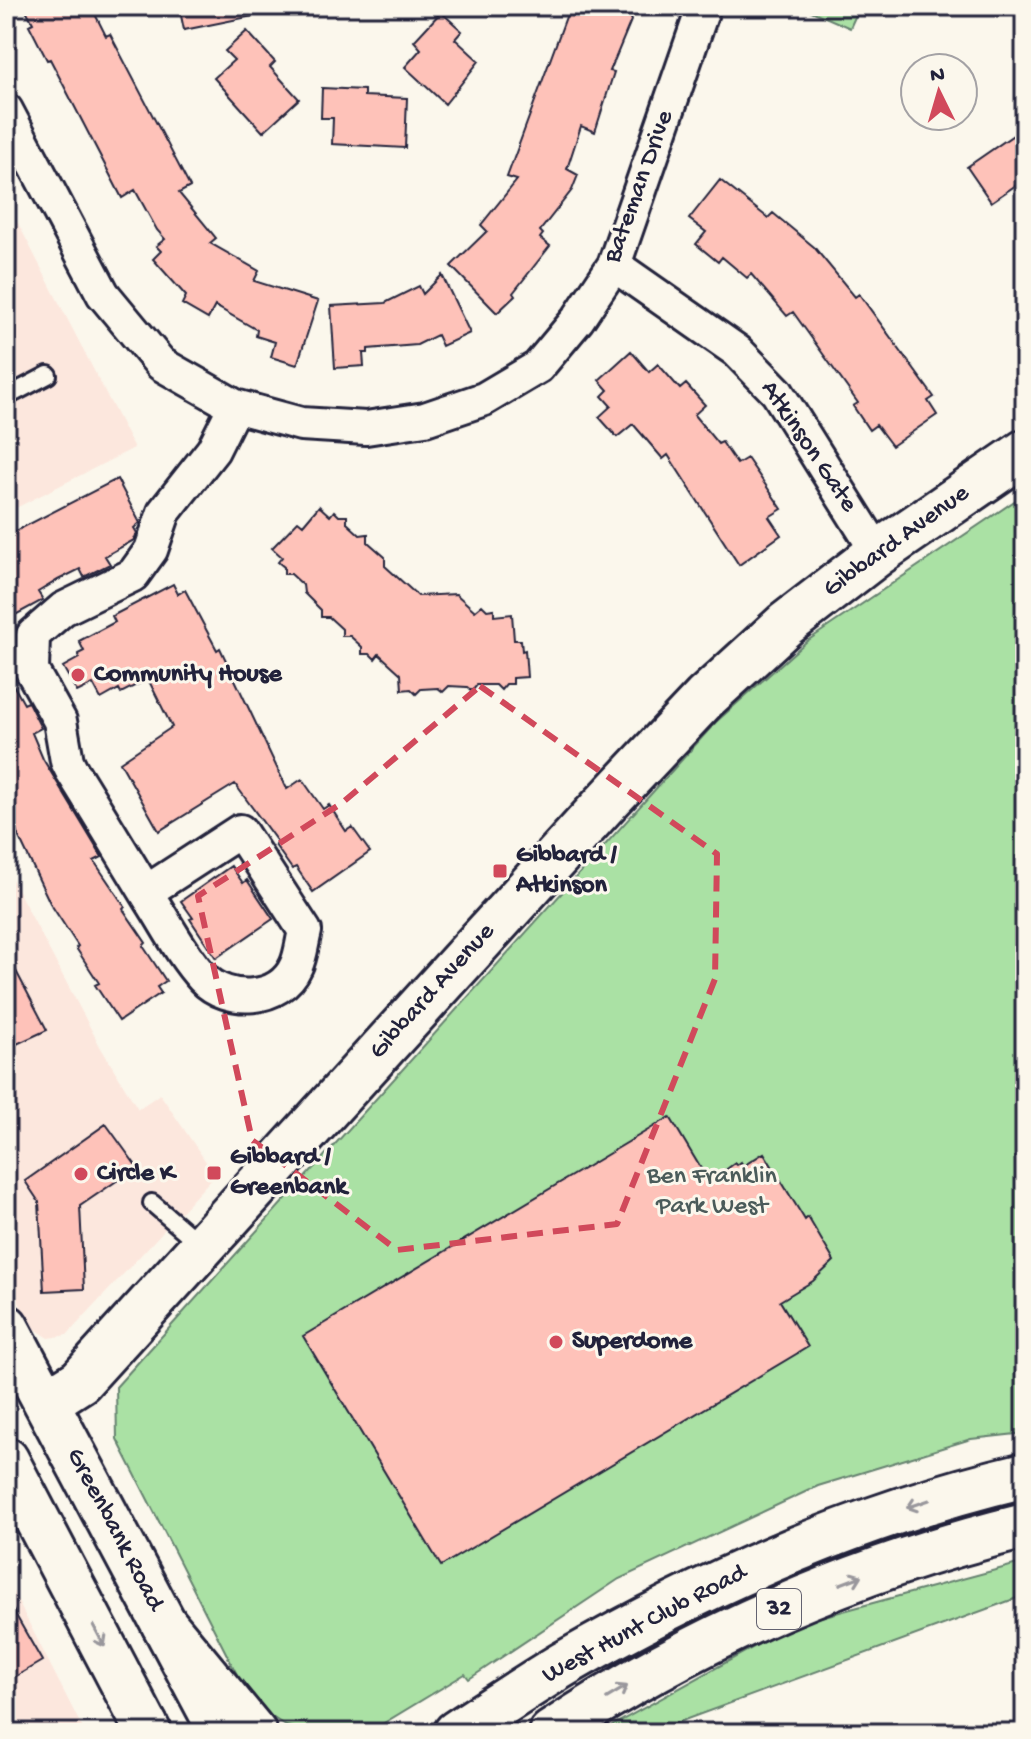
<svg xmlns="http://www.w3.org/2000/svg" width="1031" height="1739" font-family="'Gochi Hand',sans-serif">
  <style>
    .built { fill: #fce7dd }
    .green { fill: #aae1a4; stroke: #668270; stroke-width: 2 }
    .building { fill: #fec2b9; stroke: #22223b; stroke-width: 2 }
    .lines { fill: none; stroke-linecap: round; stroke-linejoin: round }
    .lane-casing { stroke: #22223b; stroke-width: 22 }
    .street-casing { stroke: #22223b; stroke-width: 38 }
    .secondary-casing { stroke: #22223b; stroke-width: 50 }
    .primary-casing { stroke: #22223b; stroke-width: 50 }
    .lane { stroke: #fbf7ec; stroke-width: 16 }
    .street { stroke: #fbf7ec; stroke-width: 32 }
    .secondary { stroke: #fbf7ec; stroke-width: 44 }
    .primary { stroke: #fbf7ec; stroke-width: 44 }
    .oneway { stroke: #99979c }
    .marked { fill: none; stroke: #d1495b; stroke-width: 6; stroke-dasharray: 16 10; stroke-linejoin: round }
    .poi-dot { fill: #d1495b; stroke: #fbf7ec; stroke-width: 3 }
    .labels { text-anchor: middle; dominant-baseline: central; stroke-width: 6; stroke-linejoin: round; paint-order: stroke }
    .shield { fill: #fbf7ec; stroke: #636270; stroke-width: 2 }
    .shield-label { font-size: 24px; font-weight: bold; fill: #22223b }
    .street-label { font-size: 26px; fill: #22223b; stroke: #fbf7ec }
    .poi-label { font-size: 26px; font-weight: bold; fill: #22223b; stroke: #fbf7ec; text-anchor: start }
    .park-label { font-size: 26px; fill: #4b5b5a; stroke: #fbf7ec }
  </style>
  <rect width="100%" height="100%" fill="#fbf7ec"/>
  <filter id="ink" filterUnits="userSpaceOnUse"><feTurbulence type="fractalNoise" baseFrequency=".0125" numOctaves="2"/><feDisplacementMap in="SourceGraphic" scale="16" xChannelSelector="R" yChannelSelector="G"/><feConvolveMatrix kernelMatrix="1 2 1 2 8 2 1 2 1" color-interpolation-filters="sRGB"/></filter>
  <g filter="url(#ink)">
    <!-- built -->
    <path class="built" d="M6,200L134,448L6,513Z
      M6,868L101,1048L138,1109L160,1094L215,1175L67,1335L49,1338L32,1327L6,1278Z
      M6,1578L85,1733H6Z"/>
    <!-- green -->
    <path class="green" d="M800,6H860L850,28Z
      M1025,494V1433L971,1439L818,1486L619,1579L469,1679L465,1674L374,1729L348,1733H318L286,1726L252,1704L117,1439L116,1387L716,722L807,641Z
      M1025,1562V1595L668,1726L624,1733H599L795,1624Z"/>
    <!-- building -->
    <path class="building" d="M24,6H91L106,36L110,34L190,187L179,193L216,238L210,243L259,271L254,281L318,301L297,365L271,357L275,342L256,336L257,330L215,306L208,319L182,304L186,296L153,259L161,251L156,246L165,239L157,230L135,190L122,198L50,59L47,60L29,25L33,23Z
      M179,6H252L253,16L184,30Z
      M570,6H637L610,71L614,72L595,132L581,126L567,169L578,175L572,190L540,231L543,234L540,238L550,246L513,293L515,296L497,313L451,266L487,231L481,225L517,180L507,177Z
      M441,12L462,31L455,39L479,61L445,104L405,67L421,49L414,41Z
      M247,31L275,62L270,67L299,99L263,132L214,78L234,60L225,51Z
      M322,88L364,90V96L407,98L405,148L332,144L333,118H321Z
      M1025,127V179L991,202L967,167Z
      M720,180L768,218L773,213L814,247L855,297L859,294L934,397L928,401L937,415L892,446L876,425L869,430L853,406L858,403L793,312L787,316L751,274L747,278L722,257L718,262L696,244L706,232L689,219Z
      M442,275L470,333L442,346L437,335L417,345L368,349V353H363L364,366L335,368L331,306L385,303L419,286L423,294Z
      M631,351L649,372L658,364L680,389L686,384L705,405L694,415L718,444L722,442L737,464L747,458L782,509L769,517L781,535L739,565L668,455L663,459L633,424L617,437L599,417L611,406L602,396L608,390L599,380Z
      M117,479L140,523L134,528L137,533L134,540L105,556L110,564L84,577L80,569L58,580L38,592L43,600L6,620V536Z
      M319,506L330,516L334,511L339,516H347V523L360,535L368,534V542L385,557V566L418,596L456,594L475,611L482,605L487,610L494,609V616L512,614L514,640H521L522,651L525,650L527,677L513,678V684H506L501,690L496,685H477L472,691L467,687L449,686L443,692L438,688L421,689L416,694L411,689L402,690L401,674L379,654L375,659L370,654H362V647L350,636H342V629L329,617H321V610L304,593L303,585L291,574H284V567L278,562L282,557L272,548L298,521L303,525Z
      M173,584L178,594L185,590L217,650L220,648L287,789L302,779L323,809L329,805L346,831L352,827L370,852L313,892L296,867L292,869L275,845L278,843L235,784L159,831L120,762L172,727L148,679L121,693L119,689L101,699L93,684L77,692L63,667L79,658L78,654L84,651L79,641L115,622L112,616Z
      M6,672L24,704L28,702L41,728L32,733L43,759L102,857L94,861L125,907L123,909L146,943L143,946L166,981L157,987L161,993L119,1021L95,985L99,983L76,948L78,946L50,903L6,810Z
      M231,866L243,883L247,880L273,919L216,958L190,919L193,918L181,901Z
      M6,952L47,1030L6,1049Z
      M670,1117L709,1182L735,1163L737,1165L741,1162L743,1166L764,1153L805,1220L808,1217L834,1261L813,1281L780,1301L808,1347L441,1566L303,1336Z
      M106,1124L137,1167L80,1206L84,1289L44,1291L39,1202L25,1181Z
      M6,1598L42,1661L6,1682Z"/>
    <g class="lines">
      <defs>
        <path id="lane" d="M6,397L48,375
          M152,1203L201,1245"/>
        <path id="street" d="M6,110L103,294L161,364L235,406L301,424L366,428L425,419L484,399L538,367L578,319L614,265L704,6
          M614,265L737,351L777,392L878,553
          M146,892L240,831L305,931C302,942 301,956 296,966C280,1002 227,1004 203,978C182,955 168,927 152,902C125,858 99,814 72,771L67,761L60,721L32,671L33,635L63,609L133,575L151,550L164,512L213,450L235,406"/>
        <path id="secondary" d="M6,1327L222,1733
          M47,1402L80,1381L602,807L705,698L786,624L878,553L1025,452
          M6,1460L149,1733"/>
        <path id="primary" d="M164,1624L254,1733
          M145,1725L147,1733
          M456,1733C492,1710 527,1686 564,1664C708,1581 863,1513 1025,1475
          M551,1733C695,1637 857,1567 1025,1526"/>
      </defs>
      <!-- lane casing -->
      <use href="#lane" class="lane-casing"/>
      <!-- street casing -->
      <use href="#street" class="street-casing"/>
      <!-- secondary casing -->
      <use href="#secondary" class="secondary-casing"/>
      <!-- primary casing -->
      <use href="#primary" class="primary-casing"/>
      <!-- lane -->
      <use href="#lane" class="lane"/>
      <!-- street -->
      <use href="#street" class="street"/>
      <!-- secondary -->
      <use href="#secondary" class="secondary"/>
      <!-- primary -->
      <use href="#primary" class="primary"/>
    </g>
    <!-- one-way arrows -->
    <defs><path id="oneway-shaft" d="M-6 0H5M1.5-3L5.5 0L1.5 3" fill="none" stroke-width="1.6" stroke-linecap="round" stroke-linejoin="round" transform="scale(2)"/></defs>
    <g class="oneway">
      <use href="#oneway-shaft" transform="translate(918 1504) rotate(161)"/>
      <use href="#oneway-shaft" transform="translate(851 1580) rotate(-21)"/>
      <use href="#oneway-shaft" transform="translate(99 1636) rotate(62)"/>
      <use href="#oneway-shaft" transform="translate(617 1692) rotate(-31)"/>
    </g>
  </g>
  <!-- marked area -->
  <path class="marked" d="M480,686L717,854L715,979L617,1224L397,1250L252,1140L198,896L342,803Z"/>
  <!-- markers -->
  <g class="poi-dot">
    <circle cx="78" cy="675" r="8"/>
    <rect x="492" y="863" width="16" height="16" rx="4"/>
    <rect x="206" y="1165" width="16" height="16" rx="4"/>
    <circle cx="81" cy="1174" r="8"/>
    <circle cx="556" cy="1342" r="8"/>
  </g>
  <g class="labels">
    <!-- shield labels -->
    <rect class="shield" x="757" y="1589" width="44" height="40" rx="6"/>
    <g class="shield-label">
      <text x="779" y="1609">32</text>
    </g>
    <!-- street labels -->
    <g class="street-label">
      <text transform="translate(640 187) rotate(-70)">Bateman Drive</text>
      <text transform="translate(808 447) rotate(56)">Atkinson Gate</text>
      <text transform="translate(897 542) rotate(-36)">Gibbard Avenue</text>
      <text transform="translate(433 992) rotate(-48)">Gibbard Avenue</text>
      <text transform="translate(114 1530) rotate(62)">Greenbank Road</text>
      <text transform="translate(645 1625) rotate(-28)">West Hunt Club Road</text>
    </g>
    <!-- poi labels -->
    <g class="poi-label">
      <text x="94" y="675">Community House</text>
      <text x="516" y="856">Gibbard /<tspan x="516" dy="30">Atkinson</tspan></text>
      <text x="230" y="1158">Gibbard /<tspan x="230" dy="30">Greenbank</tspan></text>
      <text x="97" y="1174">Circle K</text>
      <text x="572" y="1342">Superdome</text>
    </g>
    <!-- park labels -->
    <g class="park-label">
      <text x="712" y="1177">Ben Franklin<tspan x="712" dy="30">Park West</tspan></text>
    </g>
  </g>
  <!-- margin -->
  <rect width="1031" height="1739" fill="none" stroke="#fbf7ec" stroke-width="32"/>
  <rect x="16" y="16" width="999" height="1707" fill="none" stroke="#22223b" stroke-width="3" filter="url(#ink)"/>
  <!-- north arrow -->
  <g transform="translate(939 92) rotate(355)"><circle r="38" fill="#fbf7ec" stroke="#a4a2a5" stroke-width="2"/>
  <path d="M0-6L14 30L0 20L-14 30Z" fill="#d1495b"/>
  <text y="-12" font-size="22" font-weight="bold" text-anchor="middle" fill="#22223b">N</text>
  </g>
</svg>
